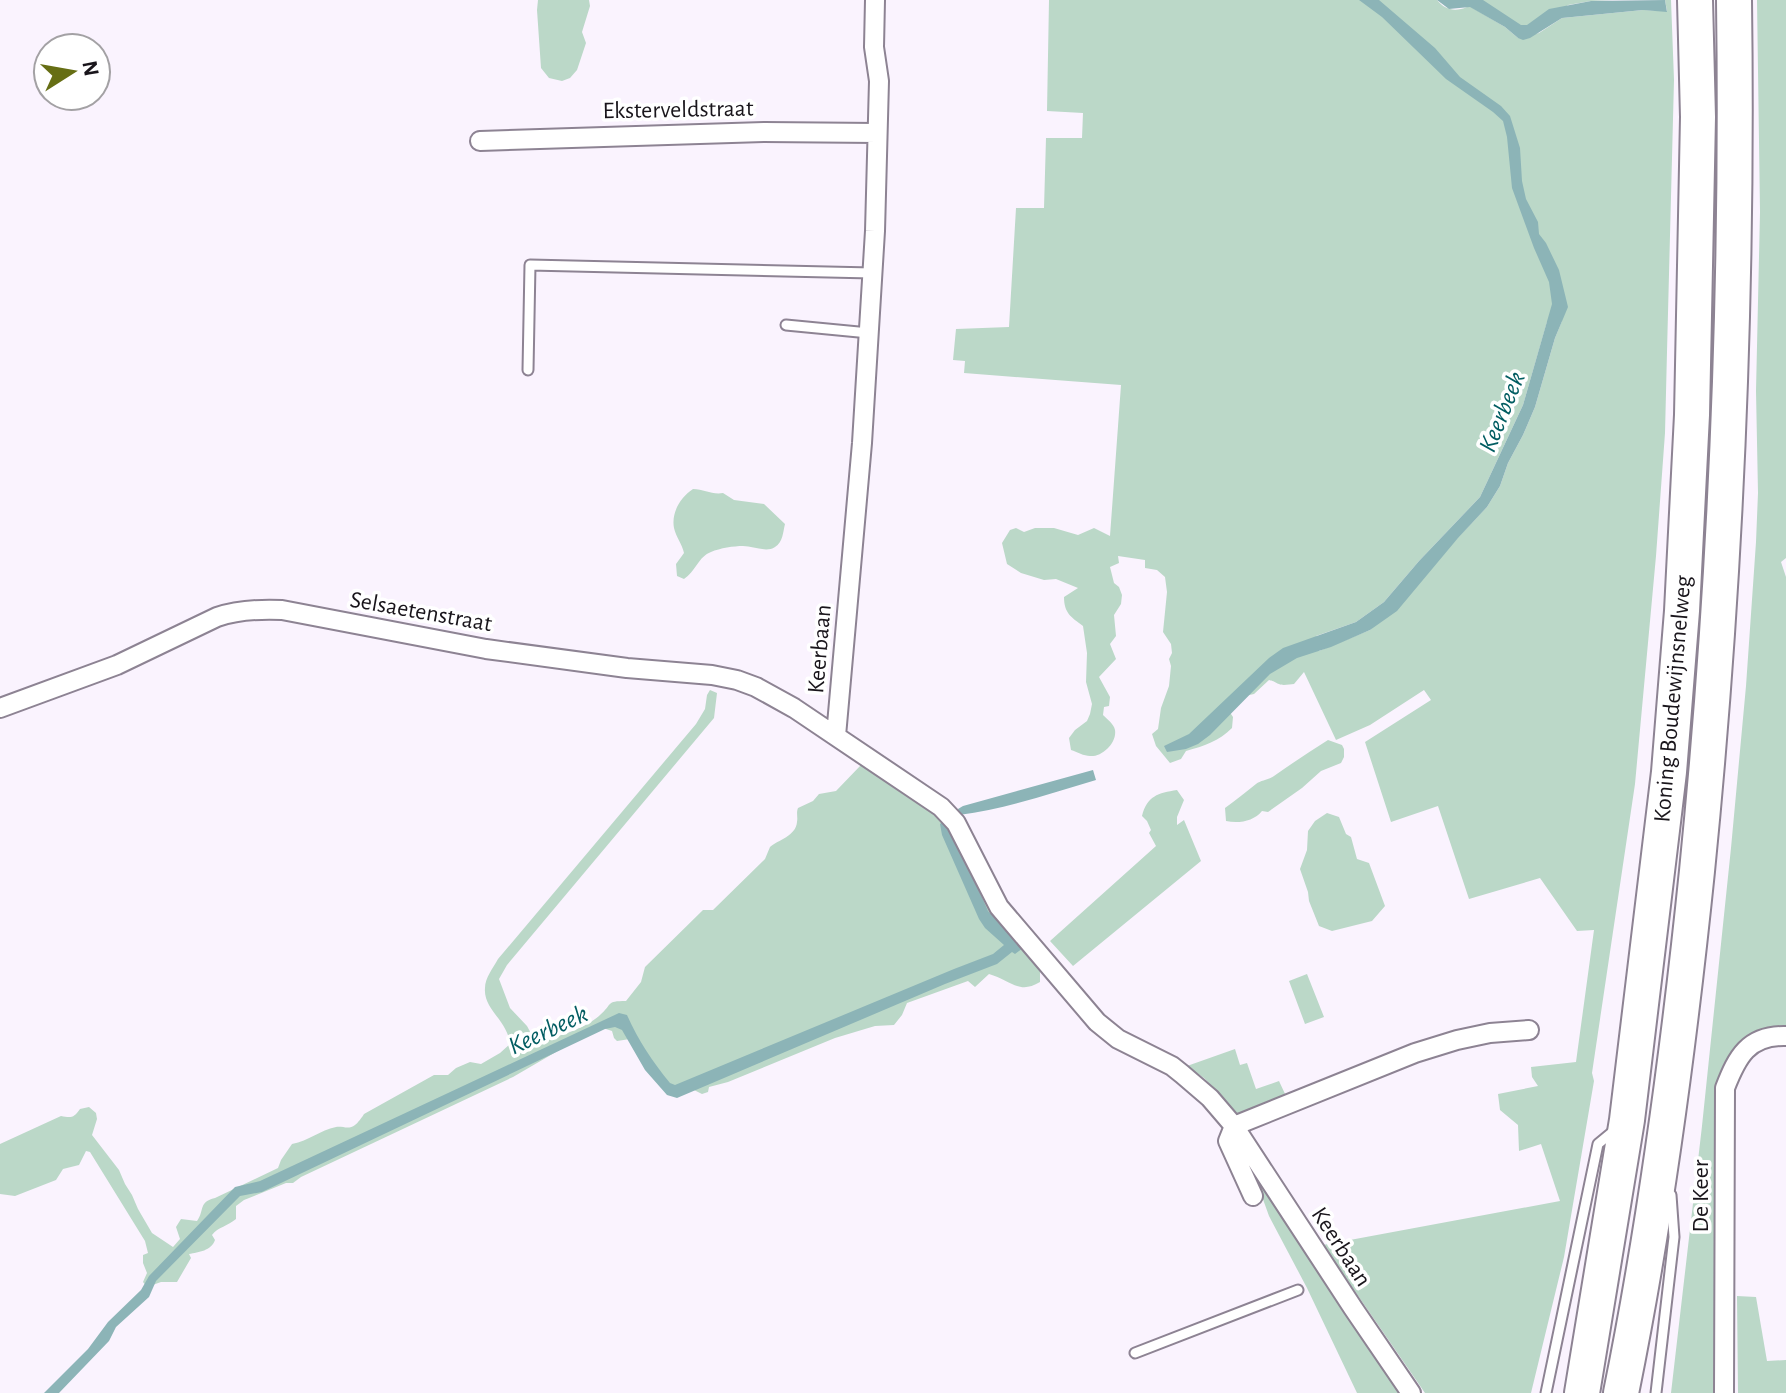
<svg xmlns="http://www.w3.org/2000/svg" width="1786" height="1393" font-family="'Alegreya Sans',sans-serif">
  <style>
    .green { fill: #bbd8c8; fill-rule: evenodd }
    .water { fill: #8cb4b7 }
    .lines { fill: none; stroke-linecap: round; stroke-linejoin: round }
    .lane-casing { stroke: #8d8393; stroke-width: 13 }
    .street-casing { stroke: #8d8393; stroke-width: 22 }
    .highway-casing { stroke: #8d8393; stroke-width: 38 }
    .lane { stroke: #fff; stroke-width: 9 }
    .street { stroke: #fff; stroke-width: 18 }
    .highway { stroke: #fff; stroke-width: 34 }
    .labels { text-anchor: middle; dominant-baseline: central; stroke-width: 7; stroke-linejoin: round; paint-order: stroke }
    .street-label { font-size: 24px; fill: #19151b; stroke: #fff }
    .water-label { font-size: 26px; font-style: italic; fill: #025d62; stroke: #fff }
  </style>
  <rect width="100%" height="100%" fill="#faf3fe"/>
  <!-- green -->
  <path class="green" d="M538,0H589L590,6L582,32L586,43L577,70L570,78L562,81L549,78L541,68L537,10Z
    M1049,0H1437C1445,10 1455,12 1467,7L1441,0H1613L1591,1L1568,5L1531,35L1471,7L1505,27L1518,38L1539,33L1562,18L1643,10L1667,11L1665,0H1671L1674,80L1667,352L1665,433L1656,556L1635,784L1592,1073L1594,1081L1564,1257L1531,1393H1425L1323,1245L1560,1201L1541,1144L1519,1151L1518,1125L1500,1110L1498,1094L1538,1086L1532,1077L1531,1067L1576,1062L1594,930L1577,931L1540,878L1469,899L1438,806L1391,822L1365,742L1431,700L1424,690L1370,725L1336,740L1304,672L1294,684C1290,684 1283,686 1279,684C1274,682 1274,681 1269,680L1254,694L1245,696L1229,711L1233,717L1232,728C1219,741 1204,746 1186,751L1181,759L1170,763L1156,746L1152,734L1158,729L1161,708L1169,686L1171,666L1169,659L1172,653L1171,644L1163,632L1167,592L1165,577L1157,570L1145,568V560L1118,556L1119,563L1110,567L1114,583L1119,587L1122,595L1121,604L1114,615L1116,636L1110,644L1116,659L1099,677L1110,697L1109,706L1104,707L1103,715C1107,719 1114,724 1115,730C1117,743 1102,757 1090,756C1084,756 1077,752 1071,750L1069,738L1075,730L1087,721L1090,714L1092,704L1086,682L1087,653L1083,626C1071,617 1064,613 1064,597L1078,588L1056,579L1044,580L1021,573L1007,564L1002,543L1010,530L1016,528L1024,532L1035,528H1054L1078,535L1094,528L1110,536L1121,385L964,373L965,361L953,360L956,329L1009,327L1016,208H1044L1046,138H1082L1083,113L1047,111ZM1562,321L1555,338L1535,407L1523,435L1508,463L1500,486L1487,507L1370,630L1319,651L1316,636L1356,622L1384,602L1419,561L1480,497L1523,405L1547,322Z
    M1757,0H1786V558L1781,562L1786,577V1030C1747,1022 1728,1054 1716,1085L1717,1393H1671L1702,1126L1731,848L1746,686L1756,542L1758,493L1756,391L1760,212Z
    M693,489C704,489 712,495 723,493L734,500L764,504L785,524C783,532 783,542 775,547C766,553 754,546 743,546C734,546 720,548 711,552C699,556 695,572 684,579L677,576L676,564L684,553C682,544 676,537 674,528C671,512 681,497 693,489Z
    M710,690L717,693L714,718L507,965L499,979L510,1008L527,1026L534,1039C550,1042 588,1027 600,1015C613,1004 605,1001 626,1001L641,982L645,967L703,910H713L765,859L770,847C778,840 796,836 797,822C798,817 796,813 798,808L813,801L819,794L836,791L861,765L938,813L1040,968V982C1019,995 1010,980 989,974L975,987L968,981L907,1003L902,1015L894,1025L875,1026L835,1038L728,1082L709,1087L708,1092L702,1094L692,1089L671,1086L630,1039L617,1041L614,1038L612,1031L603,1028L580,1038L513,1077L301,1177L293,1183H286L244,1200L236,1206V1219C228,1226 218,1227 212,1235L215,1240C211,1251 199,1252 189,1254L191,1258L177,1282H161L147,1287L143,1282L147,1273L143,1263V1255L148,1253L145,1241L90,1152L86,1151L79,1165L63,1169L56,1180L15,1196L0,1194V1144L61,1116C71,1118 74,1118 80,1109L89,1107L96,1113L97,1119L92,1135L119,1170L125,1184L132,1195L138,1209L152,1233L173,1247L180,1239L176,1227L181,1219L197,1221C205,1210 198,1202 215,1198L278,1168L281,1160L292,1144C309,1141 320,1130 336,1127C343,1126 349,1130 355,1125C357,1124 363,1116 364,1114L434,1075H448L456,1068L470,1062L481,1064L500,1053L510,1044C508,1021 483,1009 485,988C485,978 493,968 498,959L696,724L705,709L707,695Z
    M1328,740L1342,745L1344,749V757L1341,763L1321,771L1302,788L1268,812L1262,811C1254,821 1239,824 1226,821L1225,808C1236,800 1246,792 1256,784C1261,780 1268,780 1274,776C1291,764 1309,752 1328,740Z
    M1177,790L1184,800L1177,817V825L1184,820L1201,861L1073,966L1050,941L1156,846L1149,833L1151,830L1147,821L1142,816C1147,796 1158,793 1177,790Z
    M1327,813L1339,817L1346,834L1351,837L1357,859L1369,863L1385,906L1372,921L1332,931L1319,926L1309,901L1308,892L1300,869L1307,850L1308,831L1315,821Z
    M1307,974L1324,1017L1305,1024L1289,981Z
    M1235,1049L1240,1065L1247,1063L1256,1089L1279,1081L1286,1096L1245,1113H1237L1204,1078L1187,1066Z
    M1263,1187L1399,1393H1357L1307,1288L1269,1216L1260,1191Z
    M1737,1296L1756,1297L1767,1361L1786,1360V1393H1738Z"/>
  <!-- water -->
  <path class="water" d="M1359,0H1379L1435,48L1460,77L1501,106L1510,116L1520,148L1522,181L1526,199L1538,222L1539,234L1546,243L1559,270L1568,307L1555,338L1535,407L1523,435L1508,463L1500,486L1487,507L1458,538L1397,611L1370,630L1331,647L1297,658L1270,674L1210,735L1198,744L1186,749L1167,752L1164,746L1189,734L1269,658L1283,648L1356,622L1384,602L1419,561L1480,497L1523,405L1552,304L1549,282L1534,248L1512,188L1507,137L1503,121L1493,112L1446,79L1382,17Z
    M1437,0H1483L1521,25H1527L1549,9L1591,1L1665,0L1667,12L1643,10L1562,18L1530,38L1523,40L1518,38L1505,27L1470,7L1449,9Z
    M1093,770L1096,780C1051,793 1006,809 959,815L958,809L963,806Z
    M945,820L971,872L988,911L1023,948L1015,954L1012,952L997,964L945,984L677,1098L667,1095L645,1070L622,1030L615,1027L605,1029L262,1192L240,1196L156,1281L149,1297L116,1327L109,1341L59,1393H44L88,1349L108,1322L141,1290L149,1276L235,1187L260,1181L619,1013L627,1015C638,1040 652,1061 670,1083L675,1085L954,969L993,954L1004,945L985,928L979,919L942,835L940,824Z"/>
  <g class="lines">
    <defs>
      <path id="lane" d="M786,325L869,333
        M528,370L530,265L872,273
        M1135,1353L1298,1290
        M1546,1393L1598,1144L1615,1130
        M1656,1393L1674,1237L1671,1195"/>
      <path id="street" d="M480,141L764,132L877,133
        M0,708L117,665L217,617C238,610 260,609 282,610L486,649L627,668L712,675L737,680L756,687L794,708L941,807L956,823L999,907L1097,1022L1118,1039L1172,1066L1182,1074L1210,1098L1234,1126L1353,1308L1411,1393
        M836,736L862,443L875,231L879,81L874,47L875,0
        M1234,1126L1415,1053L1457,1040L1490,1033L1529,1030
        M1234,1126L1228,1141L1253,1196
        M1724,1393L1725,1088C1737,1057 1748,1035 1786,1036"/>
      <path id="highway" d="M1582,1393L1627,1120L1669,772L1682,611L1692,415L1698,117L1695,0
        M1621,1393C1656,1221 1679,1046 1697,871C1726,582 1738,291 1734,0"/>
    </defs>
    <!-- lane casing -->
    <use href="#lane" class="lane-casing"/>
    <!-- street casing -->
    <use href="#street" class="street-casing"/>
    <!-- highway casing -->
    <use href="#highway" class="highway-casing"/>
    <!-- lane -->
    <use href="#lane" class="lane"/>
    <!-- street -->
    <use href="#street" class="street"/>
    <!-- highway -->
    <use href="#highway" class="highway"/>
  </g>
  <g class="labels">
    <!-- street labels -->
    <g class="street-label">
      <text transform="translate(678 110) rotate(-1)">Eksterveldstraat</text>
      <text transform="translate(421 612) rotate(10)">Selsaetenstraat</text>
      <text transform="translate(820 649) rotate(-85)">Keerbaan</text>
      <text transform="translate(1673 699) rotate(-85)">Koning Boudewijnsnelweg</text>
      <text transform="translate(1701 1196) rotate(-90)">De Keer</text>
      <text transform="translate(1341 1247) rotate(57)">Keerbaan</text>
    </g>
    <!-- water labels -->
    <g class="water-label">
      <text transform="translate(1502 412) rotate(-68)">Keerbeek</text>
      <text transform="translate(548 1030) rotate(-25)">Keerbeek</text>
    </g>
  </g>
  <!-- north arrow -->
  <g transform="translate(72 72) rotate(79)"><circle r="38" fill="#ffffff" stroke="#a3a1a4" stroke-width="2"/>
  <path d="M0-6L14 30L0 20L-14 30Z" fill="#666e14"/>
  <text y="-12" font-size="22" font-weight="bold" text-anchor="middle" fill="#19151b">N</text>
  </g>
</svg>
